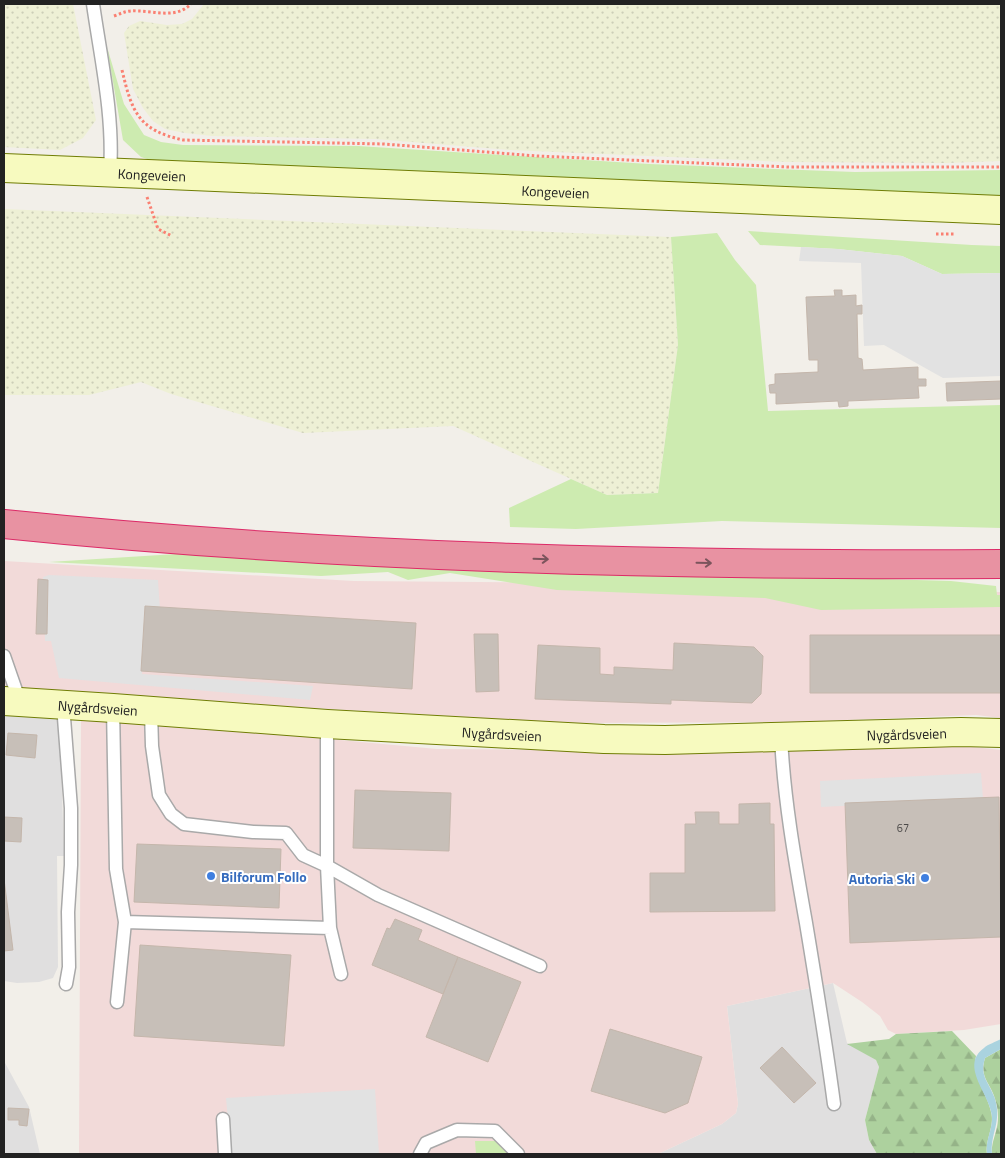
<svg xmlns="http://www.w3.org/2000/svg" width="1005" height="1158" font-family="'Titillium Web',sans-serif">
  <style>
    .residential { fill: #e0dfdf }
    .commercial { fill: #f2dad9 }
    .farmland { fill: url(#farmland-dots) }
    .grass { fill: #cdebb0 }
    .forest { fill: url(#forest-firs) }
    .parking { fill: #e2e2e2 }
    .water { fill: #aad3df }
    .building { fill: #c7bfb8; stroke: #c4b6ab }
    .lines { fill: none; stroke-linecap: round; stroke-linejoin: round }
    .lane-casing { stroke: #a9a9a9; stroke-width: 15 }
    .secondary-casing { stroke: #707d05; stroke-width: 30 }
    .highway-casing { stroke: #dc2a67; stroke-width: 30 }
    .path { stroke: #fa8072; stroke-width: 3; stroke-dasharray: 2.5 2.5; stroke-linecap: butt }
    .lane { stroke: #fff; stroke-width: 12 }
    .secondary { stroke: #f7fabf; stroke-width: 28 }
    .highway { stroke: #e892a2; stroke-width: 28 }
    .oneway { stroke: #7b545c }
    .shop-dot { fill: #3f7fe0; stroke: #fff; stroke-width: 2 }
    .labels { text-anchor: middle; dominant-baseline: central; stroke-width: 4; stroke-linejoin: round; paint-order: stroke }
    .number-label { font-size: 11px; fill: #4b4948 }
    .street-label { font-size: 14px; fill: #222; stroke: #fff }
    .shop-label { font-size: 14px; font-weight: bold; fill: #366cbe; stroke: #fff; text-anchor: start }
  </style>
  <defs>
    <pattern id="farmland-dots" width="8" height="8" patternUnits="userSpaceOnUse" patternTransform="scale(1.25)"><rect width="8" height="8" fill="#eef0d5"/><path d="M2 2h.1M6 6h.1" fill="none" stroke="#ccceb7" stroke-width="1.8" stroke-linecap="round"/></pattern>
    <pattern id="forest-firs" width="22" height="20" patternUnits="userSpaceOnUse" patternTransform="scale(1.25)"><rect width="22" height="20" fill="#add19e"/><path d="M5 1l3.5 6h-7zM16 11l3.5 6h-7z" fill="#95b388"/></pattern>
  </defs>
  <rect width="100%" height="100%" fill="#f2efe9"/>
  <!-- residential -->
  <path class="residential" d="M4,714L58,719L61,763L64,856H57L58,967L53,978L39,982L17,983L4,981Z
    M833,983L847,1043L876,1060L879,1067L865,1120L869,1140L877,1154H658L722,1124L736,1113L738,1104L727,1006Z
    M4,1061L29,1107L40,1154H4Z"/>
  <!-- commercial -->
  <path class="commercial" d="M4,561L354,581L597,583L813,591L1001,592V718L976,715L793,722L568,723L4,690Z
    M81,716L437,749L671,751L965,746L1001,750V1024L964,1030L896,1034L888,1030L880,1016L862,1002L833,983L727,1006L738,1104L736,1113L722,1124L658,1154H79Z"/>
  <!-- farmland -->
  <path class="farmland" d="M4,4H73L96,120L83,138L60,150L4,147Z
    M204,4H1001V161L946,163L788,162L510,150L375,139L212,136L185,133L165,129L153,121L143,108L133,89L124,33L129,26L140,21L167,25L182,24L192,19Z
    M4,209L671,237L678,345L658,493L607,495L453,426L303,433L171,394L141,382L89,395H4Z"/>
  <!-- grass -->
  <path class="grass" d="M107,47L124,104L144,135L161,142L183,145L358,146L649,164L855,172L1001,170V197L165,165L141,157L123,140Z
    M748,231L972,245L1001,246V273L942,274L902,256L838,249L760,245Z
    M717,233L735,260L756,285L768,411L1001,405V528L722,521L576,529L510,527L509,508L571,479L607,495L658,493L678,345L671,237Z
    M192,553L507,568L951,581L996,586L997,595H1001V607L821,610L765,598L557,590L450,573L408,580L388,572L321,576L49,562Z
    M475,1141H495L510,1154H476Z"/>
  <!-- forest -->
  <path class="forest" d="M952,1031L976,1056C971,1077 987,1092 991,1112C995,1126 985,1139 987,1154H877L869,1140L865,1120L879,1067L876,1060L847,1044L889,1039L896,1034Z
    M1001,1049V1154H992C991,1144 995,1137 997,1127C999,1119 998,1107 995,1099C991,1083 979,1078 985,1058Z"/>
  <!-- parking -->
  <path class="parking" d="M801,247L838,249L902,256L942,274L1001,273V376L943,378L884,345L864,346L861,263L799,261Z
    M49,575L158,580L160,610L146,609L142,674L313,686L310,700L59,678L51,641H45L43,577Z
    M981,773L983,799L821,807L820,781Z
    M375,1089L379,1154H231L226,1098Z"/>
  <!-- water -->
  <path class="water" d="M1001,1039V1049L985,1058C979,1077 990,1083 995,1099C1002,1122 990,1134 992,1154H987C985,1140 993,1129 992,1116C990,1094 959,1066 984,1048C988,1044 996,1042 1001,1039Z"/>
  <!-- building -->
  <path class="building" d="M834,290H842V296L856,295V306L862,305V314H857L858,358L862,359L863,370L918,367V379H926V386H918L919,398L848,401V406L839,407L838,401L776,404V393H770L769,385L775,384V374L818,372V360H809L806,297L835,296Z
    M1001,381V399L947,401L946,383Z
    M38,579L48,580L47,634H36Z
    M145,606L416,623L412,689L141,671Z
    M474,634H498L499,691L476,692Z
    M810,635H1001V693H810Z
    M674,643L754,647L763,656L761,694L752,703L671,700V704L535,699L538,645L600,648V674L614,675V667L673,670Z
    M8,733L37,735L35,758L6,755Z
    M355,790L451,793L449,851L353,848Z
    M999,797L1001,937L850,943L845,803Z
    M770,803V824H774L775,911L650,912V873H685V824H696L695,812H719V824H739V804Z
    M4,817L22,818L21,842L4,841Z
    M137,844L281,849L279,908L134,902Z
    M4,879L13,950L4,951Z
    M395,919L422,930L418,940L458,957L443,994L372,965L387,928L390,929Z
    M140,945L291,955L284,1046L134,1036Z
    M458,957L521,982L488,1062L426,1037Z
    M610,1029L702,1057L688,1103L665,1113L591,1091Z
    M782,1047L816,1083L794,1103L760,1068Z
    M8,1108L29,1109L27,1126L19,1125V1120H8Z"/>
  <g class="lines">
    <defs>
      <path id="lane" d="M93,4C101,60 114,116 110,173
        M4,656L20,702
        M63,705L71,808V865L68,912L69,967L66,984
        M113,708L116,869L125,922L117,1002
        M151,711L152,746L159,795L171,814L184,824L253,832L286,833L303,855L327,866L330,928L341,974
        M327,724V866L378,895L540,966
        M781,737C784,800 795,861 806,923C816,983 826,1043 834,1104
        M125,922L330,928
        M223,1119L225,1154
        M420,1154L426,1143L457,1130L495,1131L518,1154"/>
      <g id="secondary">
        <path id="s1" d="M4,168L1001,210"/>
        <path id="s2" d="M4,701L113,708L327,724L604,739L665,740L961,732L1001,733"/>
      </g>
      <path id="highway" d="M4,524C335,558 669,566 1001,564"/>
    </defs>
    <!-- lane casing -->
    <use href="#lane" class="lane-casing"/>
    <!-- secondary casing -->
    <use href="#secondary" class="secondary-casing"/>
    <!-- highway casing -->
    <use href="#highway" class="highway-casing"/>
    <!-- path -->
    <path class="path" d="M114,16C122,13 128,10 137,11C155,11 176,19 191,4
      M122,70C132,112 138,130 183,140L384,144L537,156L789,167H1001
      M147,197L158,229L172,236
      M936,234H955"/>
    <!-- lane -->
    <use href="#lane" class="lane"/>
    <!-- secondary -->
    <use href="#secondary" class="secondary"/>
    <!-- highway -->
    <use href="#highway" class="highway"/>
  </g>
  <!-- one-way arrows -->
  <defs><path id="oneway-shaft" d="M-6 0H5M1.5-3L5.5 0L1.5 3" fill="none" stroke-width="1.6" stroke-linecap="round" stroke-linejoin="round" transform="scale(1.25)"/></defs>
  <g class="oneway">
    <use href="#oneway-shaft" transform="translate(541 559) rotate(2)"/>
    <use href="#oneway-shaft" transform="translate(704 563) rotate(1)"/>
  </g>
  <!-- markers -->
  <g class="shop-dot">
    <circle cx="211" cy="876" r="5"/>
    <circle cx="925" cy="878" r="5"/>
  </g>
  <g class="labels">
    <!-- number labels -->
    <g class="number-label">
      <text x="903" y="828">67</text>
    </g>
    <!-- street labels -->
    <g class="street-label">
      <text stroke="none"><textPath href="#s1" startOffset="148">Kongeveien</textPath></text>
      <text stroke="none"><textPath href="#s1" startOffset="552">Kongeveien</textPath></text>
      <text stroke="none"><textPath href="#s2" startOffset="94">Nygårdsveien</textPath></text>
      <text stroke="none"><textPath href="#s2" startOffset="904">Nygårdsveien</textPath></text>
      <text stroke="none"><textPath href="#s2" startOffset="499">Nygårdsveien</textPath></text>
    </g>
    <!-- shop labels -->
    <g class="shop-label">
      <text x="221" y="876">Bilforum Follo</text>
      <text x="915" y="878" text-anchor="end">Autoria Ski</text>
    </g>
  </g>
  <!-- border -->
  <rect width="1005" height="1158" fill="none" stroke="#222222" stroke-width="10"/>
</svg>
